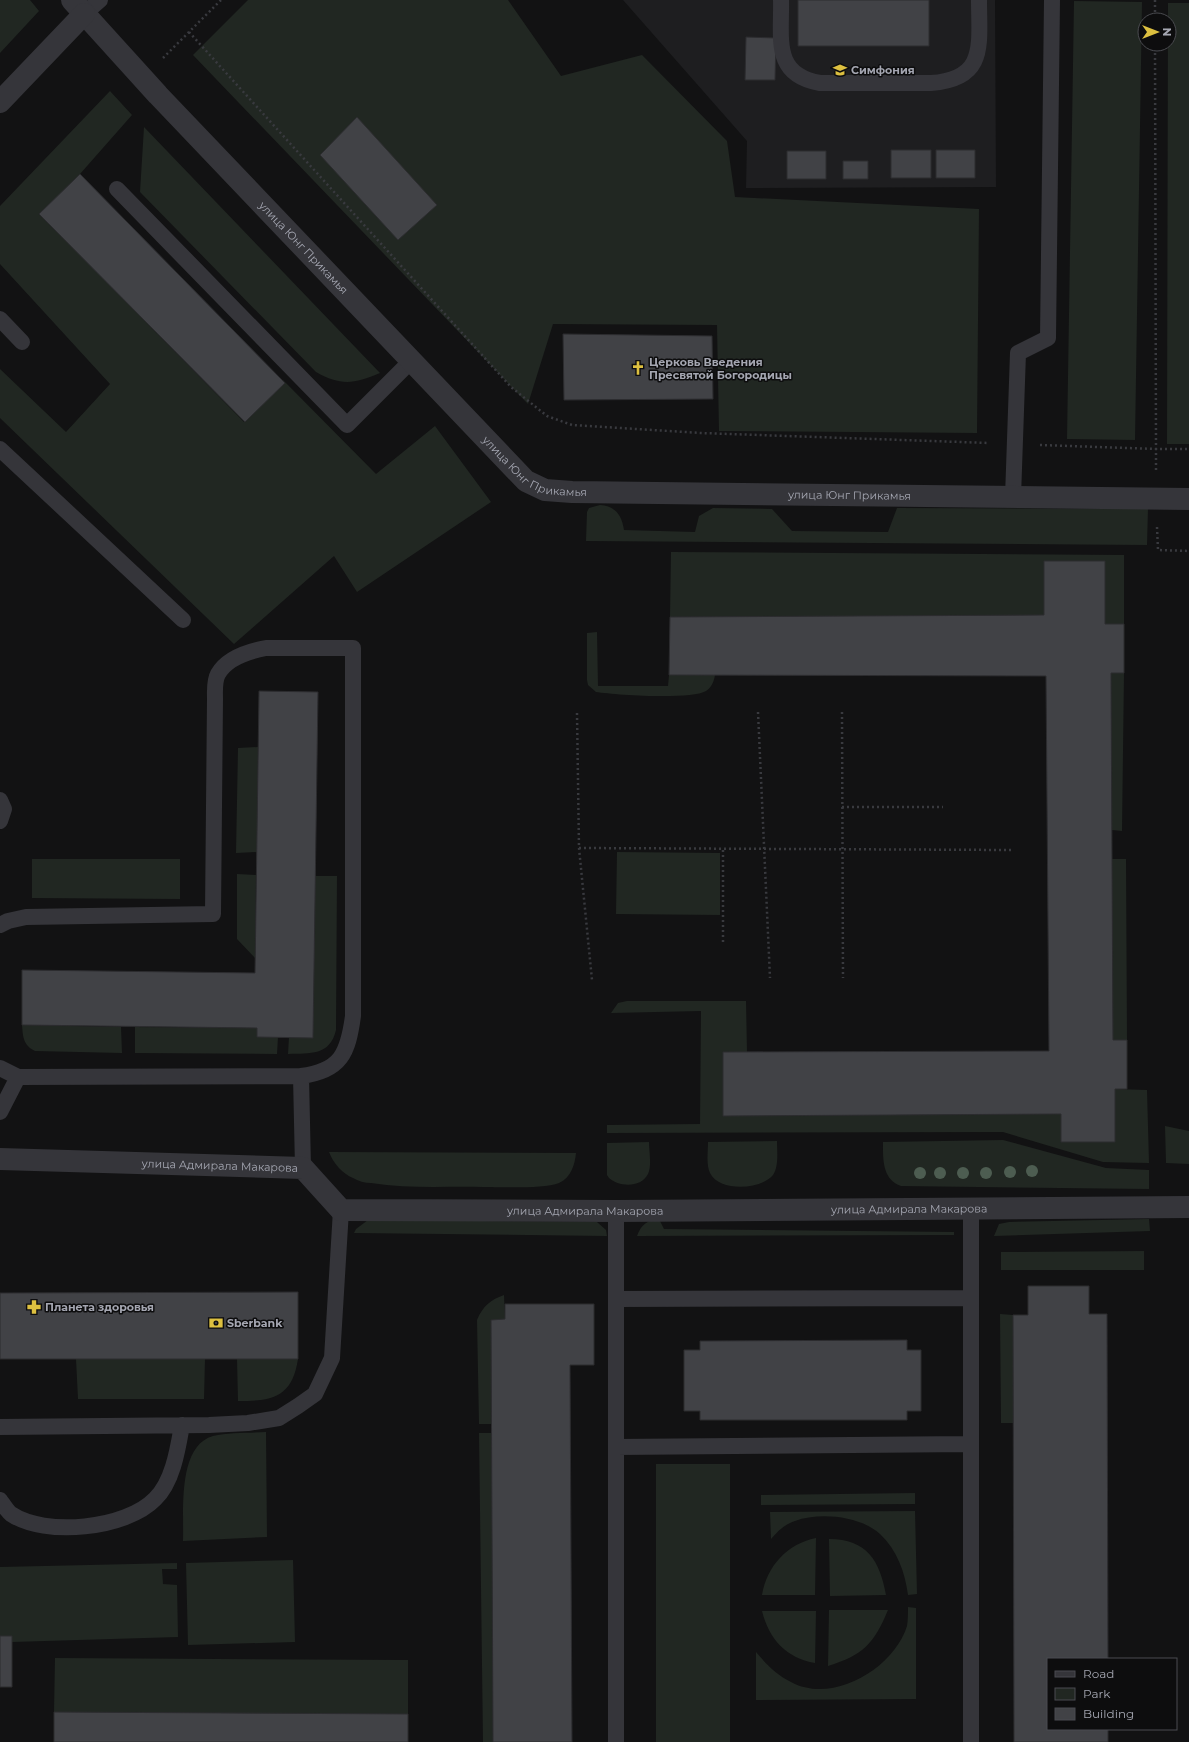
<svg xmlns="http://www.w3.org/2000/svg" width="1189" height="1742" font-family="Montserrat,sans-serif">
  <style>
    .built { fill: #1e1e20 }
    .green { fill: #212722 }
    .building { fill: #414246; stroke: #2c2c2f }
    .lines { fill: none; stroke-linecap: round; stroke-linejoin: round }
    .path { stroke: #393a3f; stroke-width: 2.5; stroke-dasharray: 2 3; stroke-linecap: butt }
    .lane { stroke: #35353a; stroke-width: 16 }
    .street { stroke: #35353a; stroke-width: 22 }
    .tree { fill: #4d5d51 }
    .labels { text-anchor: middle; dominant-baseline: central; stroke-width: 3; stroke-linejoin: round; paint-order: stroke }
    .poi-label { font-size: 11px; font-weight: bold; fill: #a5a7b2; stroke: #0d0d0e; text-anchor: start }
    .street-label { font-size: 11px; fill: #a5a7b2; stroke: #0d0d0e }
  </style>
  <rect width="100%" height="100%" fill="#121213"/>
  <!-- built -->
  <path class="built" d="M623,0H995L996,187L746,188L747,141Z"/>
  <!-- green -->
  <path class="green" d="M0,0H30L39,11L0,53Z
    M248,0H508L561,76L642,55L727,141L735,197L979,209L977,433L719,431L717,325L553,324L528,404L193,55Z
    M1074,1L1142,2L1135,440L1067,439Z
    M1168,3H1189V444H1167Z
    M110,91L132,115L80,174L40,214L244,422L283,380L376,474L435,426L491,502L357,592L334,556L234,644L0,418V369L66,432L110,384L0,264V206Z
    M144,127L380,373C354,384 341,386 316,372L140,192Z
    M600,505C615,506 622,515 624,530L695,532L699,516L713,508L772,509L792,531L888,532L897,508L1148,509L1147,545L586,541L587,512L589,508Z
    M671,552L1124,555V624H1105L1104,561H1044V615L670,617Z
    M597,632L598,686H668L669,675H715C714,681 712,687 706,691C691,700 616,695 596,692L588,685L587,680V633Z
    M1111,673H1124L1122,831L1112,830Z
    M258,747L257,852L236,853L238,748Z
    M617,852L720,853V915L616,914Z
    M32,859H180V899L32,898Z
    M1112,859H1126L1127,1040H1113Z
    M237,874L256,875L255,958L237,939Z
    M315,876H337L336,1030C330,1056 310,1053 288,1054L289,1037Z
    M627,1001H746L747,1052H723V1116L1061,1114V1142H1115V1089L1147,1090L1149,1163L1103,1162L1003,1132L607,1133V1125L700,1124L701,1011L611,1013L618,1003Z
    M22,1025L121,1027L122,1053L35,1051C23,1045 23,1037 22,1025Z
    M135,1027L257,1028L278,1037L277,1054L135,1053Z
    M1165,1126L1189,1131V1164L1166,1163Z
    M1003,1140L1106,1168L1149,1170V1189L901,1186C882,1179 883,1159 883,1142Z
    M777,1141C777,1151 779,1166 773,1175C761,1190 719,1192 710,1173C706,1165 708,1151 708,1142Z
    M649,1142C649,1151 652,1166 648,1174C641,1188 619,1187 609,1178L607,1175V1143Z
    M329,1152L576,1153C575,1164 571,1178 559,1183C544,1189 501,1187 483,1187C446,1186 408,1189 371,1183C365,1183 358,1181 353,1178C343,1174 333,1163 329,1152Z
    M659,1219L664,1229L954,1232V1235L637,1236C641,1225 647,1220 659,1219Z
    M1149,1219L1150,1231L994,1236L999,1224L1009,1222Z
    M368,1220L597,1222L606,1230L607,1236L354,1233L356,1229Z
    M1144,1251V1270H1001V1252Z
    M504,1295L505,1319L491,1320L492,1424H479L477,1320C483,1306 490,1300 504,1295Z
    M1000,1314L1013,1315V1423H1001Z
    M76,1359H205L204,1399H78Z
    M237,1359H298C292,1398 272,1401 238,1401Z
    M266,1432L267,1537L183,1541C184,1512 177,1446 213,1436C229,1432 249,1433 266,1432Z
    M479,1433H492L493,1742H483Z
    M656,1464H730V1742H656Z
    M915,1493V1504L761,1505V1495Z
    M915,1511L917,1594L908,1595C905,1572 897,1550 880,1534C860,1516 820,1512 795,1521C785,1524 778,1531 771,1539L770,1512Z
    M816,1538L815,1595H762C767,1566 787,1544 816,1538Z
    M829,1539C867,1539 880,1561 886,1595L830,1596Z
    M293,1560L295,1642L188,1645L186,1563Z
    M177,1563V1569H162L163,1584L177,1585L178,1637L12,1642V1636H0V1567Z
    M908,1607L916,1608V1699L756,1700V1652C766,1664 777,1675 791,1682C833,1705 894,1668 907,1626C908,1620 908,1613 908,1607Z
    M829,1610H888C874,1644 863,1655 828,1666Z
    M762,1611H816L815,1663C786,1658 769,1639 762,1611Z
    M55,1658L408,1660V1714L54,1712Z"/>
  <!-- building -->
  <path class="building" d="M798,0H929V46H798Z
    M746,37L776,38L775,80H745Z
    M357,117L437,205L398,240L320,155Z
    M891,150H931V178H891Z
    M936,150H975V178H936Z
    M787,151H826V179H787Z
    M843,161H868V179H843Z
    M80,174L285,383L245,422L39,214Z
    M563,334L712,336L713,399L564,400Z
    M1044,561H1105V624H1124V673H1111L1113,1040H1127V1089H1115V1142H1061V1114L723,1116V1052L1049,1051L1046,676L669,675L670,617L1044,615Z
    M259,691L318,692L313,1038L257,1037V1028L22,1025V970L255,973Z
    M1028,1286H1089V1314H1107L1108,1659H1048V1729H1108V1742H1014L1013,1315H1028Z
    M298,1292V1359H0V1293Z
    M505,1304H594V1365H570L572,1742H493L491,1320L505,1319Z
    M907,1340V1350H921V1411H907V1420H700V1411H684V1350H700V1341Z
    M0,1636H12V1687H0Z
    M54,1712L408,1714V1742H54Z"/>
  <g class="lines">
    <!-- path -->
    <path class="path" d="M1155,0V20
      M189,32L511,387L547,416L572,425L701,433L989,443
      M163,58L221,0
      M1040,445L1156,449L1155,44
      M1156,470V449H1189
      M1157,527L1158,550L1189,551
      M758,712L770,978
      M842,712L843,978
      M577,713L579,848L592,980
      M842,807H943
      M579,848L1011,850
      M723,850V945"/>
    <!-- lane -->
    <path class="lane" d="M781,0C782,38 772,75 820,83H931C987,79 979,45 979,0
      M84,14L100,0
      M117,189L347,425L412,360
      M0,319L22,342
      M0,449L183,620
      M1013,497L1018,353L1048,338L1052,0
      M0,800L4,809L0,821
      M0,925L8,921L26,917L213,914L215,699C215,691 214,681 218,674C227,658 250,651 266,648H353V1016C348,1053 341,1071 301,1076
      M0,1068L18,1077
      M0,1112L18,1077L301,1076L303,1168
      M971,1208V1742
      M616,1211V1742
      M616,1299L971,1298
      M0,1427L209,1425L248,1423L279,1418L298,1406L315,1394L332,1358L341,1210
      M616,1447L971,1444
      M0,1500C3,1504 7,1511 11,1514C45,1537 126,1529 155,1499C173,1482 178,1448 182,1425"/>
    <!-- street -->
    <g class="street">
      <path id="s1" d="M72,0L158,95L526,481L545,490L572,492L1189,499"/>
      <path d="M0,102L84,14"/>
      <path id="s2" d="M0,1159L303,1168L341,1210L616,1211L1189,1207"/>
    </g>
  </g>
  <!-- trees -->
  <g class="tree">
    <circle cx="1032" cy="1171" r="6"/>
    <circle cx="1010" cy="1172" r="6"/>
    <circle cx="920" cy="1173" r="6"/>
    <circle cx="940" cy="1173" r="6"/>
    <circle cx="963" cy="1173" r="6"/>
    <circle cx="986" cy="1173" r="6"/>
  </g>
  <!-- icons -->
  <defs>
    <symbol id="school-bare" viewBox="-9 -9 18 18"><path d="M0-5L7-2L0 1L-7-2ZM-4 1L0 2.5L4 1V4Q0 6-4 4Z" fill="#ddc040" stroke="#0d0d0e" stroke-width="2.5" paint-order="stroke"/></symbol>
    <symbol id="church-bare" viewBox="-9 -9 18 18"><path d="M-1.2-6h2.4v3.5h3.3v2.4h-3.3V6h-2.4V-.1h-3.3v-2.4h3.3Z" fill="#ddc040" stroke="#0d0d0e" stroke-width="2.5" paint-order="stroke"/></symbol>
    <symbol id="pharmacy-bare" viewBox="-9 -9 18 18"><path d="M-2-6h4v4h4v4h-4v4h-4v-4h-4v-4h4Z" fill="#ddc040" stroke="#0d0d0e" stroke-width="2.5" paint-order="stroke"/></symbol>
    <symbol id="bank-bare" viewBox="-9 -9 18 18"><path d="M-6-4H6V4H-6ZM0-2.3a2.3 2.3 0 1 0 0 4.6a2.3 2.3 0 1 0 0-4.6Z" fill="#ddc040" stroke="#0d0d0e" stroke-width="2.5" paint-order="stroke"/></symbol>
  </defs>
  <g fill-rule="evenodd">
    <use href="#school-bare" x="830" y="60" width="20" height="20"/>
    <use href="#church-bare" x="628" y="358" width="20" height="20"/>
    <use href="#pharmacy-bare" x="24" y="1297" width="20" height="20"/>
    <use href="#bank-bare" x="206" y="1313" width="20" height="20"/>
  </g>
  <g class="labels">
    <!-- poi labels -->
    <g class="poi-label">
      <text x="851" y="70">Симфония</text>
      <text x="649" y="362">Церковь Введения<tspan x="649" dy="13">Пресвятой Богородицы</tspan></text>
      <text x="45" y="1307">Планета здоровья</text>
      <text x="227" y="1323">Sberbank</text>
    </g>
    <!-- street labels -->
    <g class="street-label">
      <text stroke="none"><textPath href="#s1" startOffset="339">улица Юнг Прикамья</textPath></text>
      <text stroke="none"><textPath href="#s1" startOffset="663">улица Юнг Прикамья</textPath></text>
      <text stroke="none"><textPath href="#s1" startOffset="987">улица Юнг Прикамья</textPath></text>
      <text stroke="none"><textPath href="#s2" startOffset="220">улица Адмирала Макарова</textPath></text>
      <text stroke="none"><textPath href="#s2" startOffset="928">улица Адмирала Макарова</textPath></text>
      <text stroke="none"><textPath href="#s2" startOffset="604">улица Адмирала Макарова</textPath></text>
    </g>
  </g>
  <!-- legend -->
  <rect x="1047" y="1658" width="130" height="72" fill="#0d0d0e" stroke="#4a4b50"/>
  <rect x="1055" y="1671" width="20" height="6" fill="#35353a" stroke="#4a4b50"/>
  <text x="1083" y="1678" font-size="12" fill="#a5a7b2">Road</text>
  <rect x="1055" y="1688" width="20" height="12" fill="#212722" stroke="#4a4b50"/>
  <text x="1083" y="1698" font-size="12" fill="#a5a7b2">Park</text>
  <rect x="1055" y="1708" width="20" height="12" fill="#414246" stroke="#4a4b50"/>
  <text x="1083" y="1718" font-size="12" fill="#a5a7b2">Building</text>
  <!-- north arrow -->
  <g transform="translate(1157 32) rotate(90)"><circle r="19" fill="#0d0d0e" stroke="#4a4b50"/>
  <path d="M0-3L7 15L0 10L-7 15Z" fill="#ddc040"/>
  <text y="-6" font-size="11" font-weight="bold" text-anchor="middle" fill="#a5a7b2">N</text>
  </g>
</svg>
